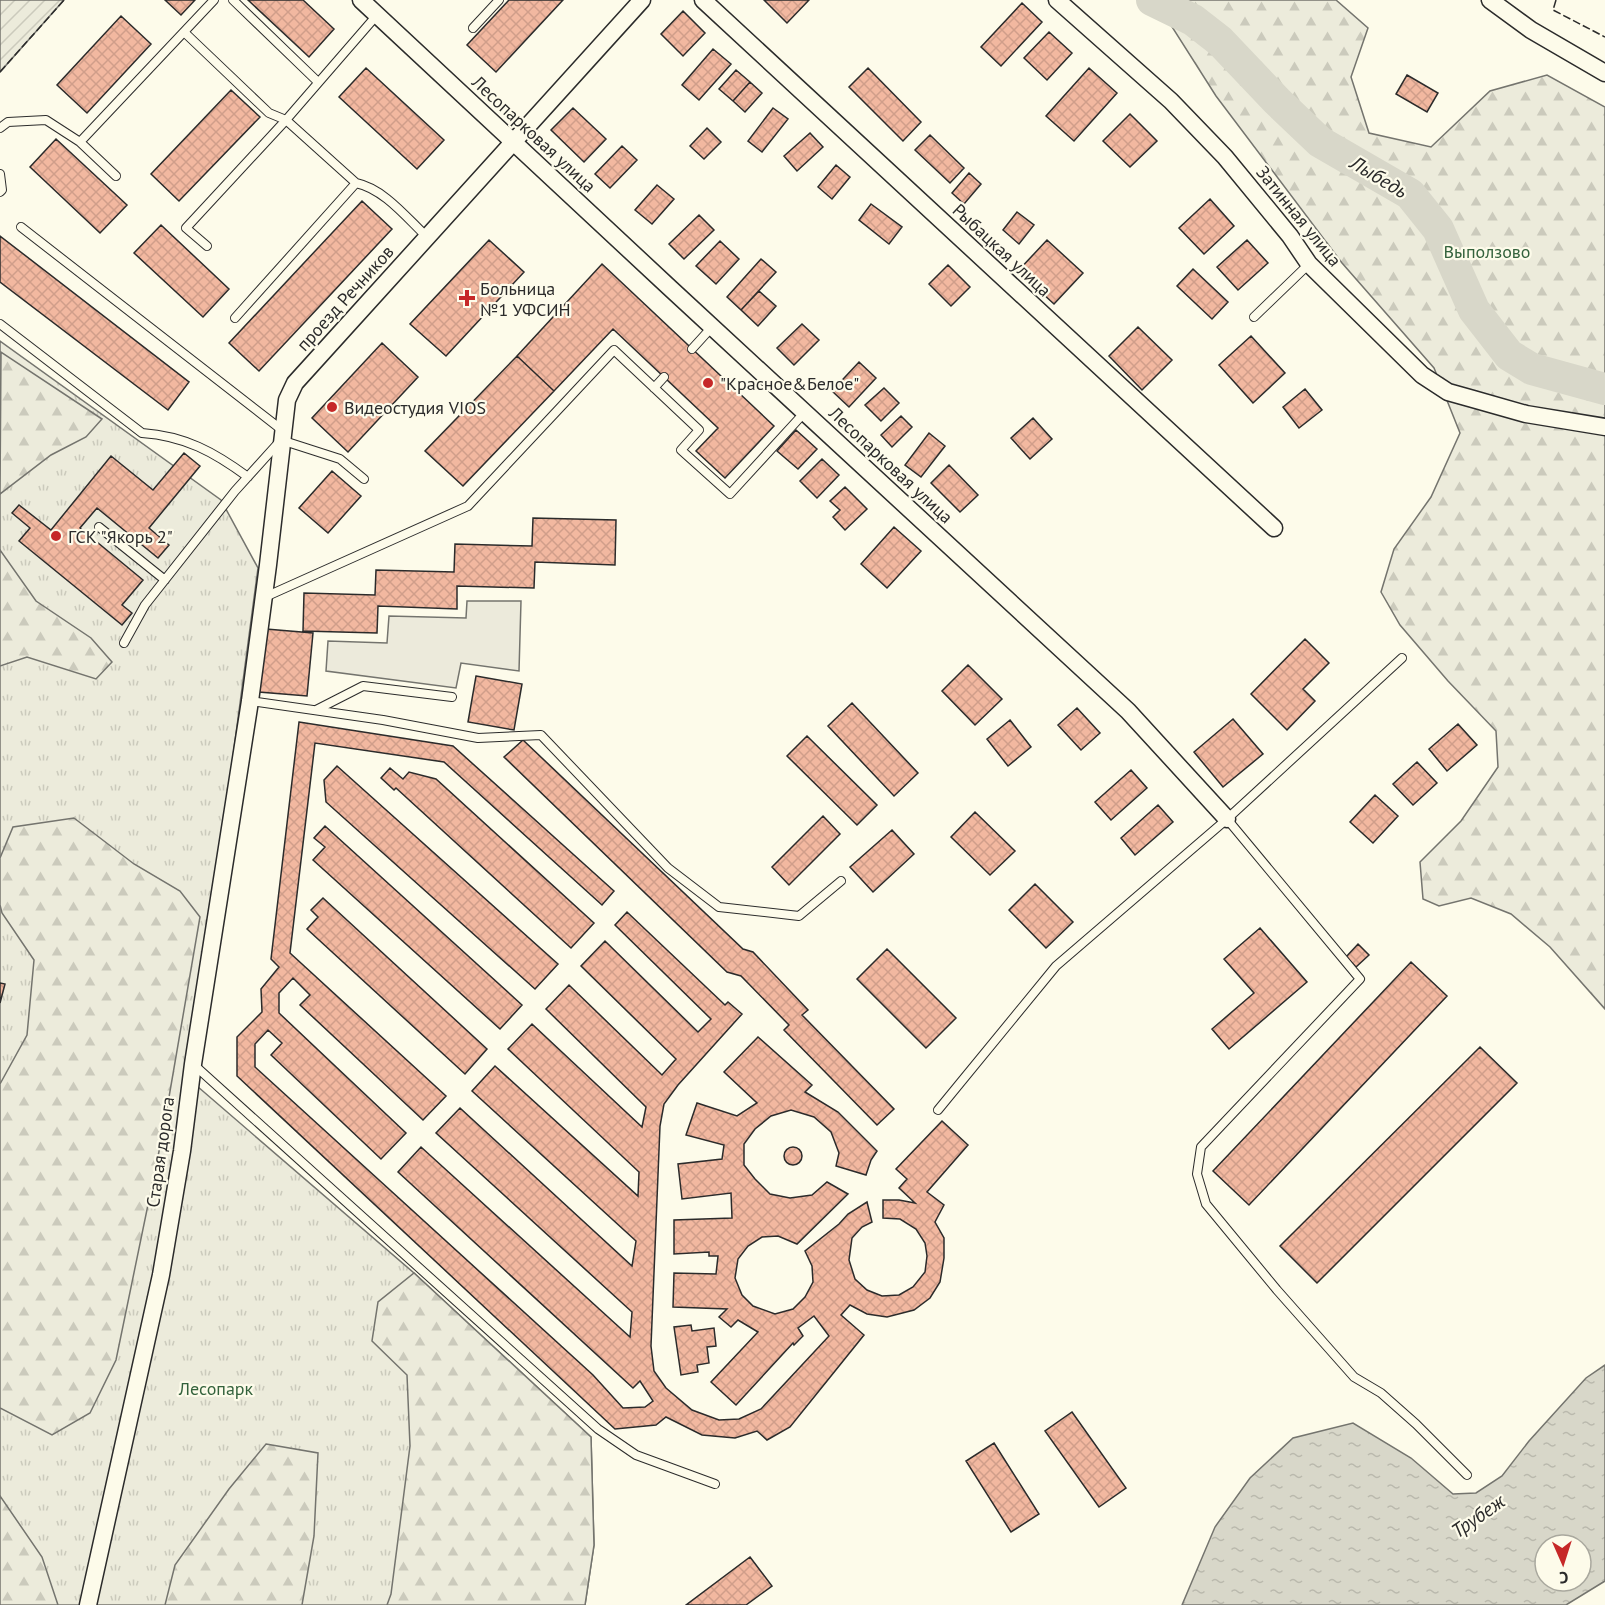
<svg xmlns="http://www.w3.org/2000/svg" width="1605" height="1605" font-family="'PT Sans',sans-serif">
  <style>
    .grass { fill: url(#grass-tufts); stroke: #74746e; stroke-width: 1.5 }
    .forest { fill: url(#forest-firs); stroke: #74746e; stroke-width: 1.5 }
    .garden { fill: url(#garden-furrows); stroke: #74746e; stroke-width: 1.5 }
    .parking { fill: #eceadb; stroke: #74746e; stroke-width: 1.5 }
    .water { fill: url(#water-ripples); stroke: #74746e; stroke-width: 1.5; fill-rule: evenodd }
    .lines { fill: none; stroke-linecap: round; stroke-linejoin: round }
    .river { stroke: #d8d7c9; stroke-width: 32 }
    .building { fill: url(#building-cross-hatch); stroke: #2b2b2b; stroke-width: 1.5 }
    .service-casing { stroke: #2b2b2b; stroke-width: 10 }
    .minor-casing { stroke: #2b2b2b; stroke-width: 19 }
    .service { stroke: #fdfbea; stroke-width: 8 }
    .minor { stroke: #fdfbea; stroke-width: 16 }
    .fence { stroke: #2b2b2b; stroke-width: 1.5; stroke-dasharray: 8 3; stroke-linecap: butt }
    .poi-dot { fill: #c62828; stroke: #fdfbea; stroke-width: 2 }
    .labels { text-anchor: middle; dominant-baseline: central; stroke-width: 4.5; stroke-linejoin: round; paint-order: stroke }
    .street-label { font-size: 18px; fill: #2b2b2b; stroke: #fdfbea }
    .park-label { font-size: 18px; fill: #34623c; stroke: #fdfbea }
    .poi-label { font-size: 18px; fill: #2b2b2b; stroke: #fdfbea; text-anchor: start }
    .water-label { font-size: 20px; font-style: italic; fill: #2b2b2b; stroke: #fdfbea }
  </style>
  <defs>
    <pattern id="grass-tufts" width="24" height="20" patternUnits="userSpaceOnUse" patternTransform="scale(1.5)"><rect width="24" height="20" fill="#ecebdb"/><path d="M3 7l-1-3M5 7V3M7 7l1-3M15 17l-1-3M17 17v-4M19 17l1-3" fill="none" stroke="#cbcabc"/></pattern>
    <pattern id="forest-firs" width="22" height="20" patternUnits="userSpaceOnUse" patternTransform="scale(1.5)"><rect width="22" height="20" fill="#ecebdb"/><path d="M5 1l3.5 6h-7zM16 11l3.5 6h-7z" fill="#cbcabc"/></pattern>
    <pattern id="garden-furrows" width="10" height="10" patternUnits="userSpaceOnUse" patternTransform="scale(1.5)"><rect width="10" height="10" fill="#ecebdb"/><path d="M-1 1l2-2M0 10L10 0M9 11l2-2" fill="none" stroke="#cbcabc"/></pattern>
    <pattern id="water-ripples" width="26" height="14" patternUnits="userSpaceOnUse" patternTransform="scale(1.5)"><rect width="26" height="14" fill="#d8d7c9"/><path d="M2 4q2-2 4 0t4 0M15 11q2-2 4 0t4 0" fill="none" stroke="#bab9ad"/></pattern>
    <pattern id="building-cross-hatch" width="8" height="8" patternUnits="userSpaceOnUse" patternTransform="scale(1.5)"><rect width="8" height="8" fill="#f2b8a0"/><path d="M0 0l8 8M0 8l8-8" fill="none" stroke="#d09e8a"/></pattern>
  </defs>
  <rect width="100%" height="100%" fill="#fdfbea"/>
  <!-- grass -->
  <path class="grass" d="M0,341L221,500L258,568L190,1080L414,1273L591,1437L594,1545L585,1605H0Z"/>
  <!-- forest -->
  <path class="forest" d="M1155,0H1336L1368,28L1351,77L1369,133L1431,147L1490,91L1547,75L1605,107V1009L1550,947L1511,914L1471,898L1439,906L1423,899L1420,862L1461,821L1498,767L1496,731L1448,681L1400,625L1381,592L1394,549L1431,497L1460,433L1434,368L1342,263L1216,96Z
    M1,352L102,419L86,437L51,455L0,494Z
    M0,550L36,601L91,638L112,662L96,679L27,657L0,666Z
    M74,818L134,864L180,891L200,917L163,1132L116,1360L90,1413L52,1435L0,1408V1084L27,1035L34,960L2,913L0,905V858L13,827Z
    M414,1273L591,1437L594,1545L585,1605H387L391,1594L410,1446L407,1375L372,1341L378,1302Z
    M266,1444L318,1453L314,1536L302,1605H165L175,1565L229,1489Z
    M0,1496L42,1557L58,1605H0Z"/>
  <!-- garden -->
  <path class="garden" d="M0,0H64L0,72Z"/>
  <!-- parking -->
  <path class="parking" d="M467,601H521L519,671L461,663L456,688L326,671L328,641L387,643L389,616L466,618Z"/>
  <!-- water -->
  <path class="water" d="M1605,1365V1581L1566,1605H1182L1215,1527L1250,1478L1293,1438L1353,1423L1411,1458L1453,1494L1476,1493L1502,1476L1529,1441L1586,1378ZM1545,1545H1581V1581H1545Z"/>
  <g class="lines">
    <!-- river -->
    <path class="river" d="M1152,0L1193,20L1220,41L1277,101L1320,142L1410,194L1438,229L1474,310L1509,355L1532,369L1605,389"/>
  </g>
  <!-- building -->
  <path class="building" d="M165,0H195L181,15Z
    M248,0H303L334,29L309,57Z
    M509,0H563L496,72L467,45Z
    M764,0H809L787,23Z
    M1022,3L1042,22L1001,66L981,47Z
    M683,11L705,33L683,56L661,34Z
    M121,16L151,44L87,113L57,85Z
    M1049,32L1072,53L1047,80L1024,58Z
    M713,49L731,64L699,100L682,85Z
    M366,68L444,140L417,169L339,97Z
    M868,68L921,122L903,141L849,87Z
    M1089,68L1117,93L1074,141L1046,116Z
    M736,70L750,82L733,101L719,89Z
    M1407,75L1438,93L1427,112L1396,94Z
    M750,82L762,93L745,112L733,101Z
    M231,90L260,117L179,201L151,174Z
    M573,108L606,139L584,162L551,130Z
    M773,108L788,119L762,152L748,141Z
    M1130,114L1157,141L1130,167L1103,141Z
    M707,128L721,142L704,159L690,146Z
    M810,133L823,147L797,171L784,156Z
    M930,135L964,168L950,183L915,150Z
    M56,139L127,205L100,233L30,167Z
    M622,146L637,160L610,188L595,174Z
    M836,165L850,177L832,199L818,187Z
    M969,173L981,184L964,204L952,193Z
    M657,185L674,199L652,224L635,210Z
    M1210,199L1234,226L1204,254L1179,228Z
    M362,201L392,229L259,371L229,343Z
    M871,204L902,227L889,244L859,220Z
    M1017,212L1034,225L1019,244L1003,230Z
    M699,215L714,230L684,259L669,244Z
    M161,225L229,289L203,317L134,253Z
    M0,236L189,382L168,410L0,282Z
    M489,240L524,272L446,356L410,324Z
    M1047,240L1083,273L1054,304L1018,271Z
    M1247,240L1268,263L1238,290L1217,267Z
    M720,241L739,259L716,284L696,266Z
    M761,259L776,272L741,310L727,297Z
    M602,264L774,426L725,478L696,451L718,428L613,329L554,391L517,356Z
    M948,265L970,287L951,306L929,284Z
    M1193,269L1228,302L1212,319L1177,286Z
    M759,291L776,306L758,326L741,310Z
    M802,324L819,340L794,365L777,348Z
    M1138,327L1172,360L1142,390L1109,356Z
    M1251,336L1285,373L1253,403L1219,365Z
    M382,343L418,377L348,452L312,418Z
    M517,356L554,391L463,486L425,451Z
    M859,362L876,378L849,407L832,391Z
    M884,388L899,403L881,421L865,405Z
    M1305,389L1322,410L1299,428L1283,407Z
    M901,416L912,427L892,447L881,435Z
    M1033,418L1052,439L1030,459L1011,438Z
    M796,430L817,449L798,469L777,451Z
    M929,433L945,446L921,477L905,465Z
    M184,453L200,466L149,528L169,545L158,558L97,508L80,528L143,580L122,605L132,613L122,625L19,541L30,528L12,513L19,505L51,530L111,456L153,490Z
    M822,459L839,475L817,498L800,481Z
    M949,465L978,495L960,512L931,483Z
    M332,471L361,496L328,533L299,508Z
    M845,487L867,509L845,530L833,517L840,510L830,501Z
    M533,518L616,520L615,565L535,562L534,588L457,586V609L378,606L377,633L303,631L304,593L375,595L376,570L454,572L455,544L532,546Z
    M894,527L921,551L887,588L861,564Z
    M266,629L313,633L307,696L259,692Z
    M1305,639L1329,663L1303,689L1315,701L1287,730L1251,694Z
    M968,665L1002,699L975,725L942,691Z
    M476,676L522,684L514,730L468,722Z
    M852,703L918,773L894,796L828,726Z
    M1077,708L1100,733L1081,750L1058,725Z
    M1233,719L1263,754L1223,787L1194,752Z
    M1010,720L1031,747L1008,766L987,739Z
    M299,722L453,746L614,891L602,905L444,762L315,743L290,953L446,1096L423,1120L300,1005L310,995L293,978L279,993V1013L406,1133L381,1159L271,1055L282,1043L268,1030L255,1044V1067L593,1375L623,1408L645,1407L653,1401L640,1381L633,1388L398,1172L421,1147L630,1337L632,1312L436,1133L460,1108L632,1266L636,1241L472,1091L495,1066L638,1196L639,1172L508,1049L532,1024L642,1127L646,1107L546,1009L569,985L662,1075L676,1059L581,966L605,941L698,1032L711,1019L615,925L627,912L725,1005L728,1002L742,1014L678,1085L664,1104L660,1126L651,1346L654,1371L666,1388L692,1410L719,1420L739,1419L761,1409L829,1336L814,1316L798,1328L803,1336L794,1345L793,1343L736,1405L711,1382L758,1332L738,1320L731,1327L719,1317L727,1309L673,1307L674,1273L716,1274L718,1256H709V1252L674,1254V1220L732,1218L731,1193L682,1199L678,1164L722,1159L724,1145L686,1135L697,1103L737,1116L757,1103L724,1072L758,1037L812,1085L805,1092L838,1112L877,1151L871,1160L866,1175L836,1166L839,1153L831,1132L814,1117L791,1110L771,1116L755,1129L744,1144V1165L755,1179L770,1194L790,1198L812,1195L827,1182L848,1194L797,1244L778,1236L762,1237L748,1246L738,1259L735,1278L742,1295L753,1306L775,1314L793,1309L805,1297L813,1282L812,1266L805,1251L839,1224L848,1214L867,1202L872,1222L862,1227L852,1238L849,1260L855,1279L867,1290L882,1296L899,1295L913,1287L925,1272L927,1256L925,1243L916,1229L900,1219L883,1218V1200H899L915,1203L899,1188L907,1179L896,1169L942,1121L968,1145L927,1192L944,1205L935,1222L944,1238V1258L940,1282L930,1298L914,1310L887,1317L867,1314L850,1305L841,1315L864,1335L790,1427L767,1440L757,1431L735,1438L702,1435L666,1417L656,1425L615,1429L237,1076V1037L262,1012L261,989L279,967L271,959Z
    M1458,724L1477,745L1447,771L1429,749Z
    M807,736L877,805L857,825L787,756Z
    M523,740L743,949L753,952L808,1010L802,1015L894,1109L877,1125L784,1030L789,1025L741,976L727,972L504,757Z
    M1417,762L1437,783L1413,805L1393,784Z
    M337,766L558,964L535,989L326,802L324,780Z
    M390,768L403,779L409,772L436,779L594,923L571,948L396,788L394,790L381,778Z
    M1131,770L1147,788L1111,820L1095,802Z
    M1375,795L1398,816L1373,843L1350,822Z
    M1158,805L1173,822L1135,855L1121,838Z
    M975,812L1015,851L990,875L951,837Z
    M823,816L840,834L789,885L772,867Z
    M325,826L522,1005L500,1029L313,860L325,847L314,838Z
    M892,830L914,854L873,892L850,867Z
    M1035,884L1073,922L1046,948L1009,910Z
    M323,898L487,1049L465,1074L307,929L318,917L311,910Z
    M1260,928L1307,982L1229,1049L1212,1029L1254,993L1224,959Z
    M1358,944L1369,955L1356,967L1346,957Z
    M887,949L956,1018L926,1048L857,979Z
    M1411,962L1447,996L1249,1205L1213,1171Z
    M0,983L5,984L0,1003Z
    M1480,1047L1517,1083L1317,1283L1280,1246Z
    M784 1156a9 9 0 1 1 18 0a9 9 0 1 1-18 0Z
    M691,1325L692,1331L714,1328L716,1346L707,1347L709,1363L697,1365L698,1372L681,1375L674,1327Z
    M1072,1412L1126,1488L1099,1507L1045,1431Z
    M994,1443L1039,1514L1011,1532L966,1461Z
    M750,1557L772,1586L746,1605H686Z"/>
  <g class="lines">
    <defs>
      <path id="service" d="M233,0L318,82
        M473,28L499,0
        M184,32L269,113L286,120L186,228L207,246
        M0,128L8,122L46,120L80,142
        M0,174L2,190L0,192
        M116,176L80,142L214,0
        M356,183C384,189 406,217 426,236
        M21,227L282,430
        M1254,317L1309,264
        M235,318L356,183L286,120L377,15
        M0,324L142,433C185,436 214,452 248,477
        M692,349L712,327
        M654,388L664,377
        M99,527L165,580
        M265,597L468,506L614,350L699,430L681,450L730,494L805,412
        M124,643L145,605L235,491L281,440L340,459L364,479
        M250,701L383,720L478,738L541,735L668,868L719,907L799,916L841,881
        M316,710L363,686L452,697
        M1227,819L1360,979L1201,1147L1197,1174L1206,1204L1277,1290L1354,1377L1381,1393L1416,1424L1467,1475
        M193,1064L598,1429L636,1455L715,1484
        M938,1110L1056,966L1227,819L1402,658"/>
      <path id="minor" d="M361,0L670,288L1128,711L1227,819
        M703,0L1274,528
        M1057,0L1171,101L1225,157L1290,236L1309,264L1422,375L1448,392L1473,399L1526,414L1605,427
        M1490,0L1531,30L1605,73
        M88,1605L161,1275L182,1151L193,1064L250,701L268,565L287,400L295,383L642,0"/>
    </defs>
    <!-- service casing -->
    <use href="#service" class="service-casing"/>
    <!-- minor casing -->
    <use href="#minor" class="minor-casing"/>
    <!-- service -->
    <use href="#service" class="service"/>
    <!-- minor -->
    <use href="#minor" class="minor"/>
    <!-- fence -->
    <path class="fence" d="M1556,0L1553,10L1605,37
      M0,72L64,0"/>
  </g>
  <!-- markers -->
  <g class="poi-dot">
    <path d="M464 289h6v6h6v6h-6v6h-6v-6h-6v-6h6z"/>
    <circle cx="708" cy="383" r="6"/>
    <circle cx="332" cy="407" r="6"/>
    <circle cx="56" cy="536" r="6"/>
  </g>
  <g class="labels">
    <!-- street labels -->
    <g class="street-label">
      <text transform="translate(534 134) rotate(43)">Лесопарковая улица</text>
      <text transform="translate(1299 216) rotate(51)">Затинная улица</text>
      <text transform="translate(1002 250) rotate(43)">Рыбацкая улица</text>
      <text transform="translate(345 298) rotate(-48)">проезд Речников</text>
      <text transform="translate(891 465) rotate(43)">Лесопарковая улица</text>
      <text transform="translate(160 1152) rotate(-82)">Старая дорога</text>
    </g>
    <!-- park labels -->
    <g class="park-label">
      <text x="1487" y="251">Выползово</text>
      <text x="216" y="1388">Лесопарк</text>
    </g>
    <!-- poi labels -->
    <g class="poi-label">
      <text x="480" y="288">Больница<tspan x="480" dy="21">№1 УФСИН</tspan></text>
      <text x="720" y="383">"Красное&amp;Белое"</text>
      <text x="344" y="407">Видеостудия VIOS</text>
      <text x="68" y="536">ГСК "Якорь 2"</text>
    </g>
    <!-- water labels -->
    <g class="water-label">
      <text transform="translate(1379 177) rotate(31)">Лыбедь</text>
      <text transform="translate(1478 1516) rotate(-35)">Трубеж</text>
    </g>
  </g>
  <!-- north arrow -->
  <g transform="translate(1563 1563) rotate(177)"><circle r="28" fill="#fdfbea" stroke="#a9a89e" stroke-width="1.5"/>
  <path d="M0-4.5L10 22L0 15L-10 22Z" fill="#c62828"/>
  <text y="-9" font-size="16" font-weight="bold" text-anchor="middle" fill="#2b2b2b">С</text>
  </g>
</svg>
